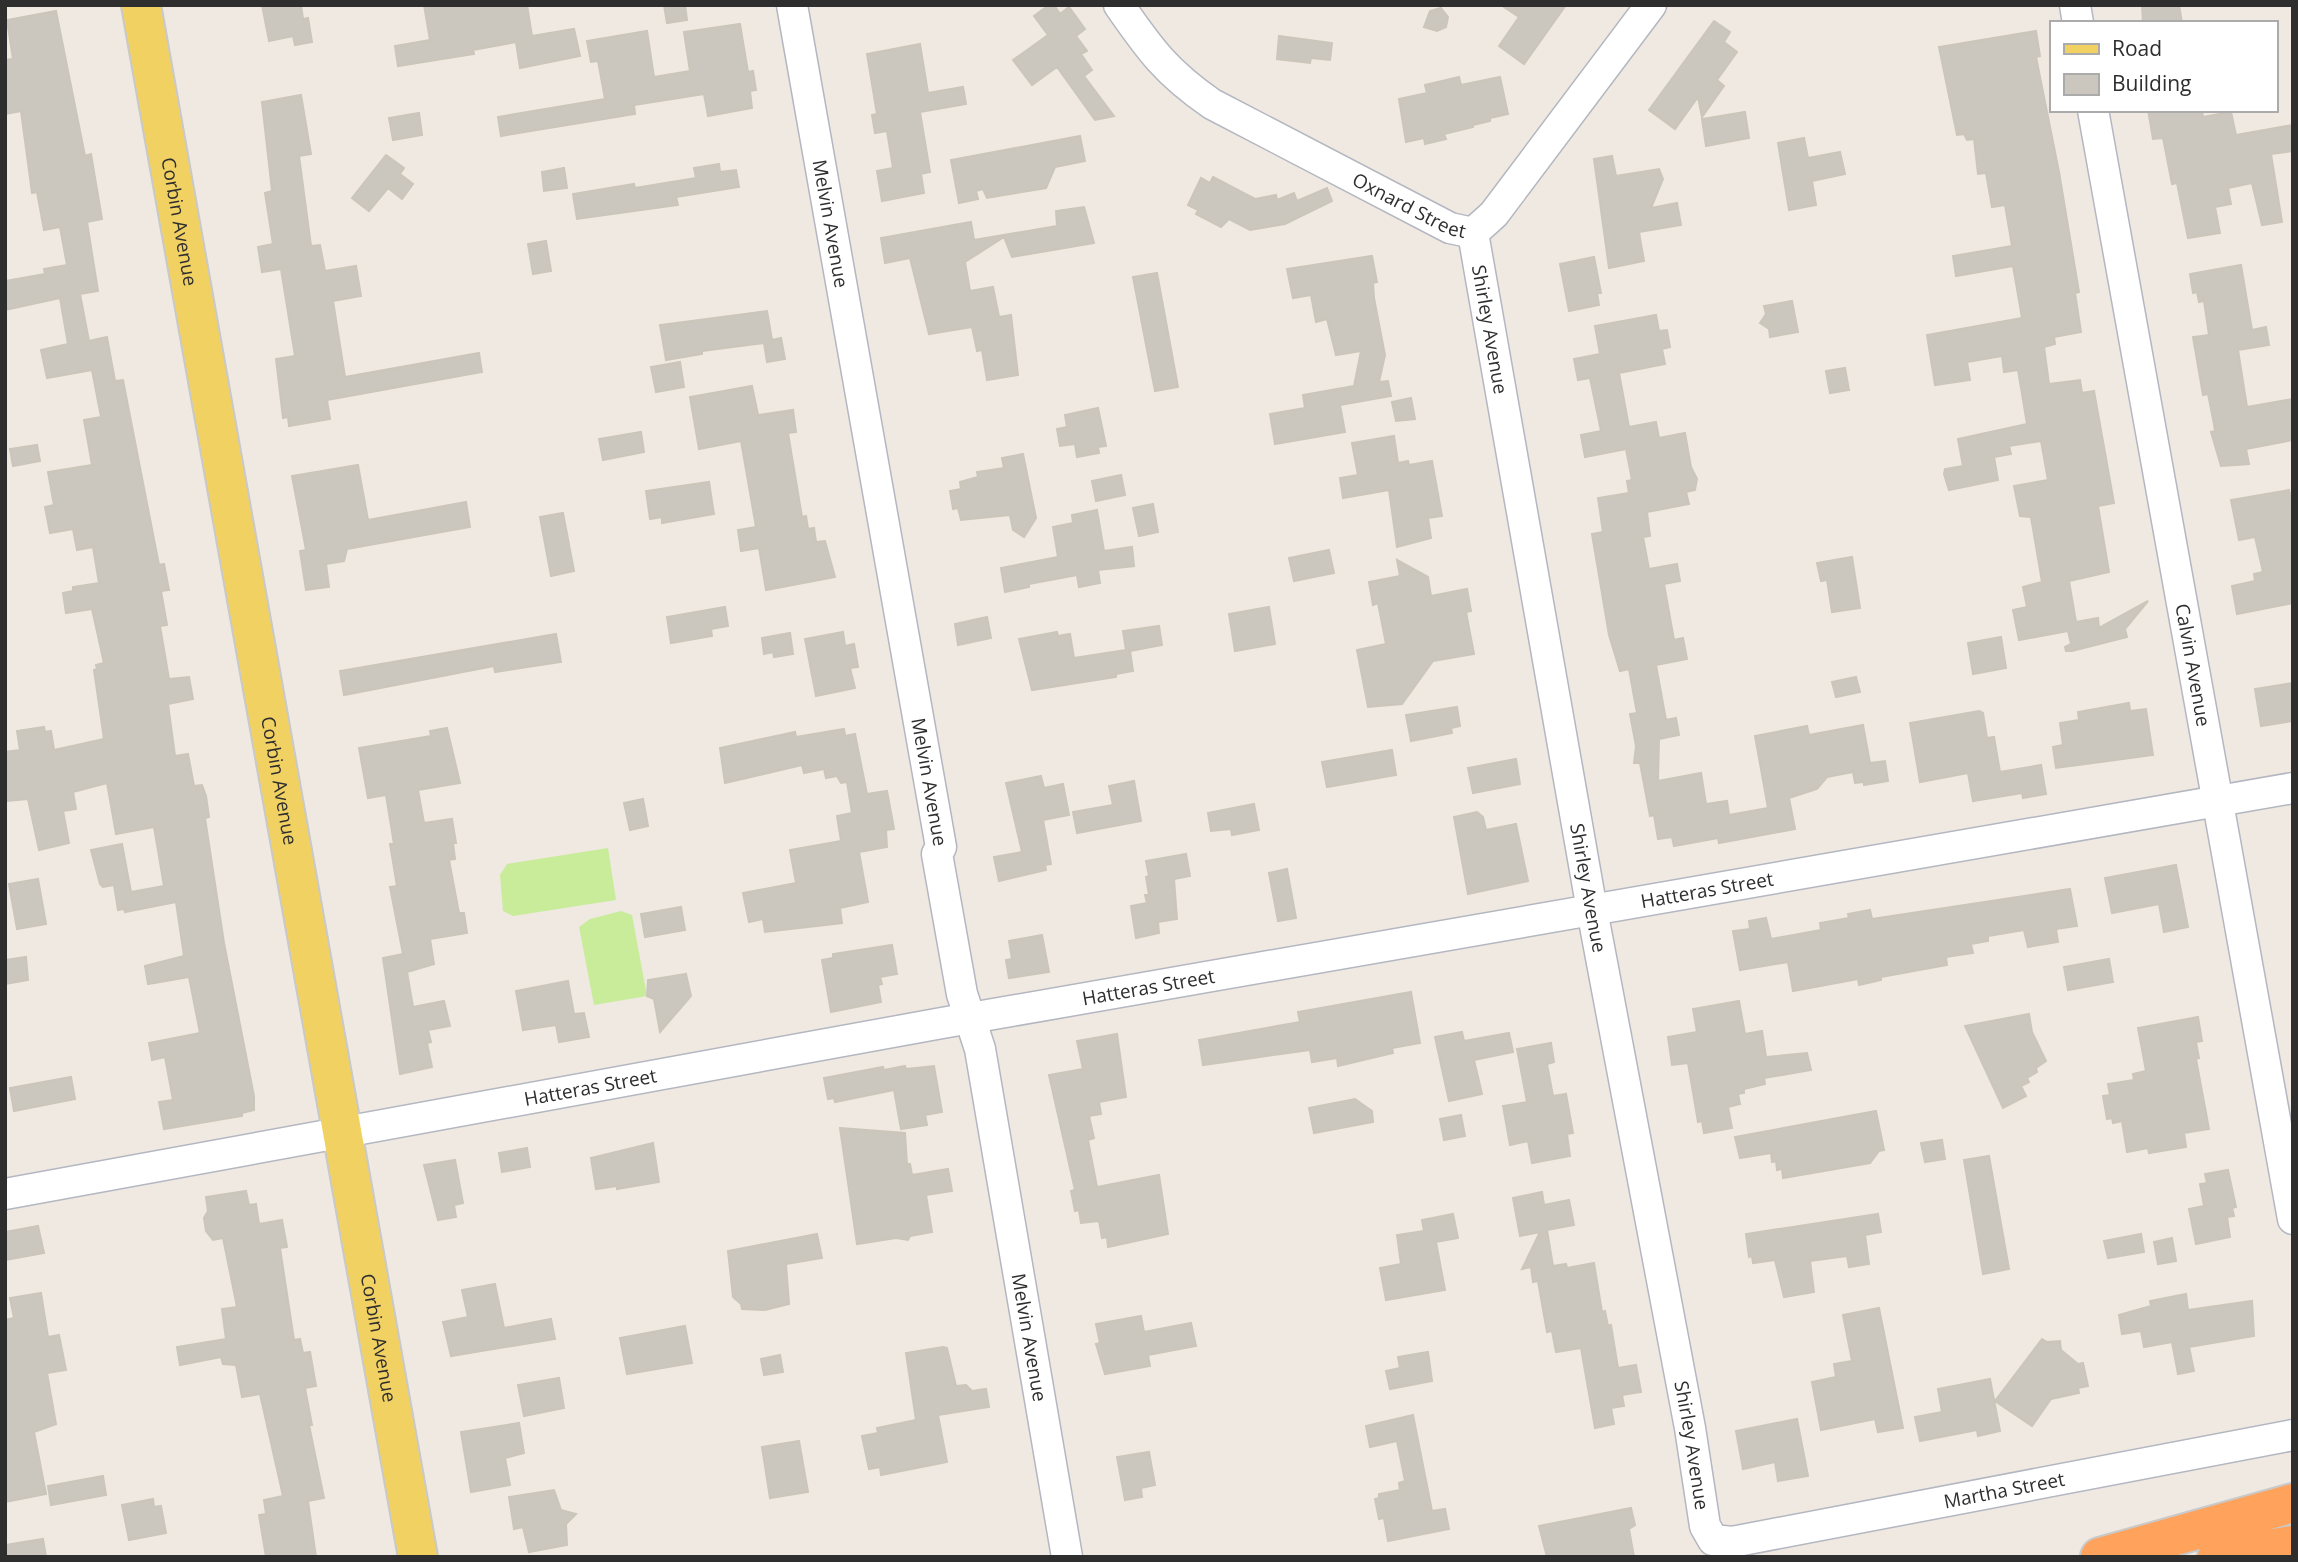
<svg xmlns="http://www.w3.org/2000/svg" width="2298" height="1562" font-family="'Open Sans',sans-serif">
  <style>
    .pitch { fill: #c9ec9a }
    .building { fill: #cbc7bf; stroke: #cbc5ba; stroke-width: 2 }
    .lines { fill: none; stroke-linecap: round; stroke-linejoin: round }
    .minor-casing { stroke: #b4b7c1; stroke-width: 33 }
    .major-casing { stroke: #c9c9c9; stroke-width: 42 }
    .highway-casing { stroke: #c9c9c9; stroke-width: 42 }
    .minor { stroke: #fff; stroke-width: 30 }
    .major { stroke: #f2d163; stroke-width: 38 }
    .highway { stroke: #ffa35c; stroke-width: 38 }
    .labels { text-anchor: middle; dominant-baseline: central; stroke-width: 6; stroke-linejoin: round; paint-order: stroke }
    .street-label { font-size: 19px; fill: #2e2e2e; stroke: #fff }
  </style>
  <rect width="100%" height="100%" fill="#efe9e1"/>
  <!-- pitch -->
  <path class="pitch" d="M608,848L616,900L513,916L503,911L500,875L507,864Z
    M621,911L632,915L647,996L594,1005L579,927L590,919Z"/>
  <!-- building -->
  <path class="building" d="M262,5H301L303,19L308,18L312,42L295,45L293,36L269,41Z
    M424,5H527L532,36L574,29L580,56L520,68L516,42L473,50L474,54L398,66L395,46L430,40Z
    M664,5H685L687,20L667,23Z
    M1049,5H1054L1060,14L1069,7L1085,29L1076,36L1087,51L1081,54L1092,70L1084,76L1114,116L1095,120L1057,67L1032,85L1013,60L1048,35L1034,16Z
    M1501,5H1566L1524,64L1499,46L1519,17Z
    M2142,5H2179L2182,23H2143Z
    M1441,8L1448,17L1446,27L1437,31L1424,27L1430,11Z
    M56,11L85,156L91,154L102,219L87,222L98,291L80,294L89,341L107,337L115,381L123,380L159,565L164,564L169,590L161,591L167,625L160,626L169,679L189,677L193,699L168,704L175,756L188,754L194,786L202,785L206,796L209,817L205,818L224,943L254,1096V1110L242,1113V1116L164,1129L159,1102L173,1100L165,1057L152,1060L149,1043L200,1033L189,977L148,984L145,966L184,956L176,902L125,912L124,909L118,910L114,885L103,887L100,884L91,850L122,844L131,892L164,886L154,827L116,834L107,783L73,792L76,809L63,811L69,843L39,850L28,799L7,801L5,783V752L20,750L17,731L44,727L45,732L51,731L54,750L104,739L94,670L97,669L96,665L104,663L92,609L66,613L63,593L73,591V587L99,583L93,547L77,550L73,529L50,533L45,507L54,505L48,472L92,465L84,420L101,417L92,370L47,378L41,350L68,344L60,298L5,310V281L45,274L44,269L67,265L60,227L44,230L37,192L32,193L21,111L5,114V60L13,59L7,20Z
    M1714,21L1730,32L1724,42L1737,52L1717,80L1724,86L1702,117L1698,97L1675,129L1649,110Z
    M740,24L748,72L753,71L756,90L750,91L752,108L708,116L704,94L634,105L635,114L501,136L498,117L605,99L598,61L591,62L587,41L647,31L654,77L690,71L684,32Z
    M2036,31L2040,56L2036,57L2059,172L2079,292L2075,293L2081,332L2054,337L2055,344L2044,347L2049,384L2080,380L2082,393L2094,391L2114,503L2098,506L2109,572L2069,581L2076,622L2098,618L2099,628L2148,601L2125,629L2127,637L2072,651H2066L2065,647L2071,644L2068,631L2019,640L2013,610L2027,607L2023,587L2042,582L2031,517L2020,516L2014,486L2048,480L2041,441L2009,446L2011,454L1994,457L1998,480L1949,490L1944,474L1945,469L1963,466L1958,439L2027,424L2018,370L2004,372L2002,356L1967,362L1970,380L1935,385L1927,335L2022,318L2013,266L1956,276L1953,256L2012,246L2005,205L1992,207L1986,173L1978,174L1974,139L1967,140L1964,134L1957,135L1939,47Z
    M1279,36L1332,43L1330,60L1311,58L1310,63L1277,59Z
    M920,44L928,93L963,87L966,104L920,112L930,172L921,174L924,193L882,201L877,171L893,168L887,131L875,133L872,115L877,114L867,54Z
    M1459,77L1461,85L1500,77L1508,114L1490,118V121L1473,125V127L1444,134L1446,139L1425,144L1424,138L1406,142L1399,99L1427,93L1425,85Z
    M301,95L311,154L299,156L311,246L320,245L325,271L356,266L361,296L333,301L345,377L479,353L482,372L327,400L330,419L289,426L288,417L283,418L276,359L295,356L281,269L262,272L258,247L273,244L265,193L272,191L262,102Z
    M2148,110H2202L2203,117L2231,112L2236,135L2293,125V151L2271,154L2282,222L2262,225L2252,183L2228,188L2231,204L2215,207L2220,233L2188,238L2177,183L2172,184L2163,138L2153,139Z
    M1745,112L1749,138L1706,146L1702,119Z
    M419,113L422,135L393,140L389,118Z
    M1080,136L1085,161L1055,167L1046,188L987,198L983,189L976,191L978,199L959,203L951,160Z
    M1804,138L1808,158L1840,152L1845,174L1812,181L1816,205L1789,210L1778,143Z
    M386,155L404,168L400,174L413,184L402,199L388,188L369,211L352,198Z
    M1612,156L1616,176L1659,169L1663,179L1651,208L1677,203L1681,225L1639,232L1644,261L1609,268L1594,159Z
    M719,164L720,172L736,170L739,187L676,197L678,205L577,219L573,194L634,184L635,188L696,178L694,168Z
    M564,168L567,188L544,191L542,172Z
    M1213,177L1255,199L1276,195L1277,200L1294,193L1297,201L1327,188L1332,201L1285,224L1250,230L1229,219L1221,227L1196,214L1198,210L1188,205L1201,178L1210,183Z
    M1084,207L1094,243L1012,257L1004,237L965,262L970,291L993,287L999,317L1011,315L1018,375L987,380L982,350L977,351L972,327L929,334L910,258L885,263L881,238L971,222L974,240L1057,226L1056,211Z
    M546,241L551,271L533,274L528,244Z
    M1372,256L1377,282L1373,283L1374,298L1385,355L1379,382L1388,381L1391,396L1340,405L1345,432L1275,444L1270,414L1305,408L1303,395L1354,386L1361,351L1336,355L1327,319L1316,322L1311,295L1293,298L1287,269Z
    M1594,257L1601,293H1597L1599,305L1569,311L1560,264Z
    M2241,265L2252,330L2266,327L2269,345L2238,350L2247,407L2293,399V440L2246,449L2249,464L2221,466L2211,432L2215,431L2214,424L2208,394L2203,395L2193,337L2209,335L2204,301L2199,302L2197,292L2193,293L2190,274Z
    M1157,273L1178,387L1155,391L1133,277Z
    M1792,301L1798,332L1770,337L1769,329L1760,323L1766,314L1764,306Z
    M767,311L772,340L781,338L785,359L767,362L764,343L702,351V354L666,360L660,325Z
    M1656,315L1659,331L1667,330L1670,347L1662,349L1665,364L1619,373L1629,427L1656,422L1659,438L1685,433L1691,467L1697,479L1695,490L1686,492L1689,504L1647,512L1650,536L1643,537L1649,569L1677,564L1680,581L1664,584L1674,640L1683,638L1687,659L1656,665L1666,720L1676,718L1679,735L1659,739L1658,781L1701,773L1706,804L1727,801L1729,815L1768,808L1755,736L1807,726L1809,735L1863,725L1870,763L1885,761L1888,781L1864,785V782L1855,783L1853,772L1827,777L1817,789L1789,798L1795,829L1719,843L1718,838L1674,846L1672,837L1658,839L1654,815L1650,816L1640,763H1634L1636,746L1630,714L1637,713L1629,669L1620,671L1609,635L1592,534L1603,532L1598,498L1629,493L1627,481L1632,480L1626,449L1585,457L1581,435L1601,431L1590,378L1578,380L1574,359L1600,354L1595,326Z
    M680,362L684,387L656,392L651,367Z
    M1845,368L1849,390L1830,393L1826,371Z
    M752,386L758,415L793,410L796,432L788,433L802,517L806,516L808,529L814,528L816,542L825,541L835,577L766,590L759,548L741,551L738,530L756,527L741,441L699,449L690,397Z
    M1411,398L1415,419L1396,421L1392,402Z
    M1098,408L1106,446L1098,447L1099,453L1077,457L1075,444L1060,446L1057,429L1067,427L1065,415Z
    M641,432L644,452L603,460L599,439Z
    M1394,436L1398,463L1408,461L1409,465L1432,461L1442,516L1428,518L1431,538L1397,547L1389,490L1343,498L1340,478L1358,475L1352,443Z
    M37,445L40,461L13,466L10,449Z
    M1023,454L1036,518L1024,537L1013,530L1010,515L961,520L958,508L953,509L950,491L961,489L960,482L978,477L977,472L1004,468L1002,458Z
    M358,465L368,520L466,502L470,527L347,549L344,561L326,564L329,587L306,590L300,551L306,550L292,476Z
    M1121,475L1125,495L1096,501L1092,481Z
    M709,482L714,514L662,523V517L650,519L646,491Z
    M2289,490L2293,508V603L2237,614L2232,586L2255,581L2254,574L2263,572L2255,537L2239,540L2231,500Z
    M1153,504L1158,532L1139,536L1133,508Z
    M1097,510L1104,551L1132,547L1134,566L1098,570L1100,583L1079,587L1077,575L1029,584V587L1005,592L1001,568L1058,557L1053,527L1073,523L1072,515Z
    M563,513L574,571L551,576L540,517Z
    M1329,550L1334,573L1294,581L1289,558Z
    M1852,557L1860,608L1832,612L1827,580L1821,581L1817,563Z
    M1397,560L1428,577L1431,596L1467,589L1471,611L1466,612L1474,654L1433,661L1402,704L1368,707L1357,650L1386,644L1378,603L1373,605L1369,582L1400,576Z
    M725,607L728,626L711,629L712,636L671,643L667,617Z
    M1269,607L1275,644L1235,651L1229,614Z
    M987,617L991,638L958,645L955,624Z
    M1159,626L1162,645L1130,651L1133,671L1116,674V677L1032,690L1019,639L1057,632L1058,636L1070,634L1074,658L1126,650L1123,631Z
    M843,632L845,646L854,644L858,667L850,668L855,688L816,696L805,639Z
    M790,633L793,654L774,657L773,652L764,654L762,638Z
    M556,634L561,662L495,672L494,666L344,695L340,671Z
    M2001,637L2006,668L1973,674L1968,643Z
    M1856,677L1860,692L1836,697L1832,682Z
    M2293,683V721L2261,726L2255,689Z
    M2129,703L2130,711L2146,709L2153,755L2056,768L2053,747L2063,745L2060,723L2079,720L2078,712Z
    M1457,707L1460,726L1451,728L1452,733L1411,741L1406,715Z
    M1979,711L1983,713L1987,738L1994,737L2000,772L2041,765L2046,794L2023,798L2022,793L1973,801L1968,773L1920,782L1910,723Z
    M447,728L460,783L418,790L424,823L452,819L456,843H453L455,859L449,860L459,913H464L467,933L430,939L434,964L407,972L413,1007L444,1001L450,1026L428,1030L431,1042L427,1043L432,1067L400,1074L383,958L403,954L390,887L397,886L390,844H394L386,795L368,798L359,748L431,736L430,731Z
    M844,729L845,736L855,734L867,794L887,791L894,829L886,830L887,847L859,852L868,902L840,908L842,923L765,932L763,919L749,922L743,893L796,883L790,850L841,841L837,816L852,813L847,782L841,783L837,776L826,778L824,769L804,773L802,765L725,783L720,748L795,732L796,737Z
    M1392,750L1396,775L1327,787L1322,762Z
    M1516,759L1520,784L1473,793L1468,768Z
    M1041,776L1044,788L1063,784L1069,815L1043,820L1051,864L1045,865L1046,870L999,881L994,857L1022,852L1006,783Z
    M1134,781L1141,821L1077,833L1073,812L1113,805L1109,786Z
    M643,799L648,826L630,830L624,803Z
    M1254,804L1259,830L1232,835L1231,829L1211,831L1208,813Z
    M1477,812L1483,817L1486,830L1516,824L1528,881L1468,894L1454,817Z
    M1186,854L1190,876L1174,879L1177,919L1158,922L1159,933L1136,938L1131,906L1147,903L1145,895H1149L1146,877L1149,876L1146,861Z
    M2176,865L2188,927L2164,932L2159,904L2112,913L2105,878Z
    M1287,869L1296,918L1278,921L1269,873Z
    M38,879L46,924L17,929L9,884Z
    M2070,889L2077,926L2056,929L2058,942L2028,947L2024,930L1988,936V941L1971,944L1973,953L1946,957L1947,965L1881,977V980L1859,985L1858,979L1793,991L1788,962L1740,970L1733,931L1750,929L1749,921L1766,918L1771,939L1821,930L1820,923L1849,918L1848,914L1870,910L1872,919Z
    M681,907L685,930L645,937L641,914Z
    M1042,935L1049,972L1009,978L1006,960L1012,959L1009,941Z
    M892,945L897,974L880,977L882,984L878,985L881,1002L831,1012L822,960L833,958V954Z
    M26,957L28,980L5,984V960Z
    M2109,959L2113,982L2068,990L2064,967Z
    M686,974L691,996L660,1032L654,999L647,996L648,980Z
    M568,981L574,1014L584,1013L589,1037L559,1042L556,1025L523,1030L516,991Z
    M1411,992L1420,1043L1392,1048L1393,1053L1338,1066L1337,1058L1312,1062L1310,1050L1203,1065L1199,1040L1300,1022L1298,1012Z
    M1739,1001L1745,1034L1762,1031L1766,1057L1807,1053L1811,1070L1764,1078L1765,1084L1744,1089V1093L1738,1094L1740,1104L1728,1107L1732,1128L1704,1133L1702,1121L1698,1122L1688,1063L1672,1065L1668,1037L1697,1032L1693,1009Z
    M2029,1014L2032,1032L2046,1061L2036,1068L2037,1072L2027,1078L2029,1082L2021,1086L2026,1096L2003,1108L1965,1026Z
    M2198,1017L2202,1041L2196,1042L2199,1058L2196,1059L2209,1129L2184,1133L2186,1147L2149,1153L2148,1148L2127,1152L2122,1121L2113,1123L2112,1118L2107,1119L2103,1096L2110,1095L2108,1084L2134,1080L2133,1074L2146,1071L2138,1028Z
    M1462,1032L1464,1041L1509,1033L1513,1052L1474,1060L1482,1094L1449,1101L1435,1037Z
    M1117,1034L1126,1097L1099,1102L1101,1114L1089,1116L1094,1138L1088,1140L1097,1187L1159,1175L1168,1234L1108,1247L1107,1237L1102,1238L1099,1221L1081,1223L1079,1210L1075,1211L1071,1191L1075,1190L1049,1075L1083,1069L1077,1041Z
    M1551,1043L1554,1062L1547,1064L1553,1096L1566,1094L1573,1133L1567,1134L1570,1156L1532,1163L1528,1141L1510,1145L1503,1106L1527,1102L1517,1049Z
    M905,1066L906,1069L934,1066L942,1112L925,1115L927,1125L901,1129L894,1090L835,1102L834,1098L828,1099L824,1078L883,1067L884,1070Z
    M71,1077L75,1099L14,1111L10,1088Z
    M1355,1099L1372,1111L1373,1122L1314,1133L1309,1108Z
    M1876,1111L1884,1150L1879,1151L1870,1163L1783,1178L1782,1169L1777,1170L1776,1161L1772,1162L1771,1153L1740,1158L1735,1137Z
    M1461,1115L1465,1136L1444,1140L1440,1119Z
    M840,1128L905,1133L907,1164H910L912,1175L948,1169L952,1191L926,1195L932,1232L910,1236L908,1240L896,1238L857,1244Z
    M1942,1140L1945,1159L1925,1162L1921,1143Z
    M653,1143L659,1182L617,1189V1186L596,1189L591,1158Z
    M527,1148L530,1167L502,1172L499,1153Z
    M1989,1156L2009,1269L1983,1274L1964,1160Z
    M455,1160L463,1203L454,1205L456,1217L438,1220L424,1165Z
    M2228,1170L2236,1207L2232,1208L2234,1216L2227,1217L2230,1237L2196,1244L2189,1209L2204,1206L2200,1184L2207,1183L2205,1174Z
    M246,1191L249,1205L256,1204L259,1224L282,1220L287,1247L280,1248L294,1340L300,1339L303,1353L310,1352L316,1386L305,1388L312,1425H309L324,1498L308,1501L316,1557H266L259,1515L266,1514L264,1500L283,1496L260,1394L242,1397L236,1365L223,1364L221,1357L180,1365L177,1347L226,1339L222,1309L237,1307L223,1238L213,1240L206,1231L204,1218L208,1211L206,1197Z
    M1542,1192L1544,1205L1569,1200L1574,1225L1547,1230L1553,1266L1566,1264L1567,1268L1594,1263L1602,1312L1605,1311L1608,1326L1611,1325L1618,1368L1636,1365L1641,1392L1622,1395L1624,1406L1611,1408L1614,1424L1595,1428L1581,1348L1556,1352L1552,1331L1547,1332L1538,1281L1533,1282L1531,1267L1522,1269L1540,1232L1520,1236L1513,1198Z
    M1453,1214L1458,1238L1436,1242L1445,1290L1386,1300L1380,1268L1401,1264L1397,1235L1424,1231L1422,1220Z
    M1878,1214L1881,1232L1865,1235L1869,1264L1849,1267L1847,1256L1810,1261L1814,1292L1784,1297L1775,1260L1753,1263L1752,1256L1749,1257L1746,1234Z
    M38,1226L44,1253L5,1260V1232Z
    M817,1234L822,1258L786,1264L789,1304L765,1310L742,1309L741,1304L733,1297L728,1251Z
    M2141,1234L2144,1252L2108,1258L2104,1241Z
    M2172,1238L2176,1261L2158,1264L2154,1242Z
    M495,1284L504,1328L551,1319L555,1339L451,1356L443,1322L468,1317L462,1290Z
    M41,1293L48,1337L59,1335L66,1370L47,1373L56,1424L34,1432L46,1494L5,1502V1320L14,1318L10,1298Z
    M2186,1294L2188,1310L2252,1301L2254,1336L2189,1347L2194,1371L2178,1374L2172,1342L2144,1347L2141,1331L2122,1334L2119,1315L2151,1306L2150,1301Z
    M1879,1308L1903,1428L1878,1432L1875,1419L1821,1430L1812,1382L1836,1377L1834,1364L1852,1361L1843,1315Z
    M1141,1316L1144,1332L1191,1323L1196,1346L1148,1355L1150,1366L1105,1374L1096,1344L1100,1343L1096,1324Z
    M685,1326L692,1363L627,1374L620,1338Z
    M2042,1339L2047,1342L2060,1341L2061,1350L2078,1364L2083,1363L2088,1386L2078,1388L2079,1393L2051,1399L2032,1426L1995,1401Z
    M943,1347L947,1348L956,1386L966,1385L972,1391L986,1389L989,1407L938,1415L947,1462L881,1475L880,1467L869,1469L862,1436L878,1433L877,1428L916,1420L906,1353Z
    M1428,1352L1432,1381L1390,1389L1386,1371L1400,1368L1398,1357Z
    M780,1355L783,1372L764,1375L761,1359Z
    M559,1378L564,1408L524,1416L518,1385Z
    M1990,1379L2000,1431L1978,1436L1977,1430L1920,1441L1915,1417L1942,1412L1938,1389Z
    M1413,1415L1432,1511L1445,1509L1449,1529L1388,1541L1384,1518L1379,1519L1375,1499L1379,1498V1494L1400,1490L1399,1483L1405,1481L1397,1441L1370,1447L1366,1426Z
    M1797,1419L1808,1476L1778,1481L1775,1462L1743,1469L1736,1431Z
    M519,1423L524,1453L505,1458L510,1485L471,1492L461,1432Z
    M799,1441L808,1492L770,1498L762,1447Z
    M1149,1452L1155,1485L1141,1488L1142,1497L1125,1500L1117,1457Z
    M103,1476L106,1495L51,1505L48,1486Z
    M554,1490L561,1510L576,1514L566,1524L567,1545L529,1552L523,1527L514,1529L509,1497Z
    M153,1499L154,1507L161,1506L166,1533L129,1540L122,1505Z
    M1631,1508L1635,1525L1629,1529L1634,1557H1547L1539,1526Z
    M43,1539L46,1557H5V1545Z"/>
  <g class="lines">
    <defs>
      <g id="minor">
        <path id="s1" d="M792,5L941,847L937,854L962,994L980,1049L1067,1557"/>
        <path id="s2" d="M1119,5C1150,50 1167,73 1212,104L1450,228L1473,233"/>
        <path d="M2075,5L2078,23"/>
        <path id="s3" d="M2093,110L2293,1219"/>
        <path id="s4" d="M1473,233L1592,910L1690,1428L1705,1526L1713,1540L1732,1542L2293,1435"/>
        <path d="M1473,233L1494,214L1651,5"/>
        <path id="s5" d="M5,1194L942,1023L2293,788"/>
      </g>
      <g id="major">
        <path id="s6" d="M141,5L418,1557"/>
      </g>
      <path id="highway" d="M2100,1557L2293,1503
        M2217,1557L2293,1545"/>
    </defs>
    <!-- minor casing -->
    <use href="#minor" class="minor-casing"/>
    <!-- major casing -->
    <use href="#major" class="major-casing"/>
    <!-- highway casing -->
    <use href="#highway" class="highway-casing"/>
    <!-- minor -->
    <use href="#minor" class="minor"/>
    <!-- major -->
    <use href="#major" class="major"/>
    <!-- highway -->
    <use href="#highway" class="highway"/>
  </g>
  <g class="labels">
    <!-- street labels -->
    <g class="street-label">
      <text stroke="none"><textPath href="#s2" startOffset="359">Oxnard Street</textPath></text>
      <text stroke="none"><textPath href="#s6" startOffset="220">Corbin Avenue</textPath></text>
      <text stroke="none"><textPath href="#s1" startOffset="222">Melvin Avenue</textPath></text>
      <text stroke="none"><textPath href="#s4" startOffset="98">Shirley Avenue</textPath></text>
      <text stroke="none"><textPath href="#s3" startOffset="564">Calvin Avenue</textPath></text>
      <text stroke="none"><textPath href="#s6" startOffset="788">Corbin Avenue</textPath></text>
      <text stroke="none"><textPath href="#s1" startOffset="789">Melvin Avenue</textPath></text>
      <text stroke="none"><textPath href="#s4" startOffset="665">Shirley Avenue</textPath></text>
      <text stroke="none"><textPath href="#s5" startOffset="1729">Hatteras Street</textPath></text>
      <text stroke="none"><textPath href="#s5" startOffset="1162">Hatteras Street</textPath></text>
      <text stroke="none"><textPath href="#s5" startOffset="595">Hatteras Street</textPath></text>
      <text stroke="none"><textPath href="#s1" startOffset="1356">Melvin Avenue</textPath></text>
      <text stroke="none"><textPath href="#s6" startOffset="1354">Corbin Avenue</textPath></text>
      <text stroke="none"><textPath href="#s4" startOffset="1232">Shirley Avenue</textPath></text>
      <text stroke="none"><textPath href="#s4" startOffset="1626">Martha Street</textPath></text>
    </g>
  </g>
  <!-- border -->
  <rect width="2298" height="1562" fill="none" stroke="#2e2e2e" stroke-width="14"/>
  <!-- legend -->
  <rect x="2050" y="21" width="228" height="91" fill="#ffffff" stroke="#ababab" stroke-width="2"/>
  <rect x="2064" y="44" width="35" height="10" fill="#f2d163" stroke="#ababab" stroke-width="2"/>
  <text x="2112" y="56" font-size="21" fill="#2e2e2e">Road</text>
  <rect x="2064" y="74" width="35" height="21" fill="#cbc7bf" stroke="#ababab" stroke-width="2"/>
  <text x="2112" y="91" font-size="21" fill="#2e2e2e">Building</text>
</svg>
